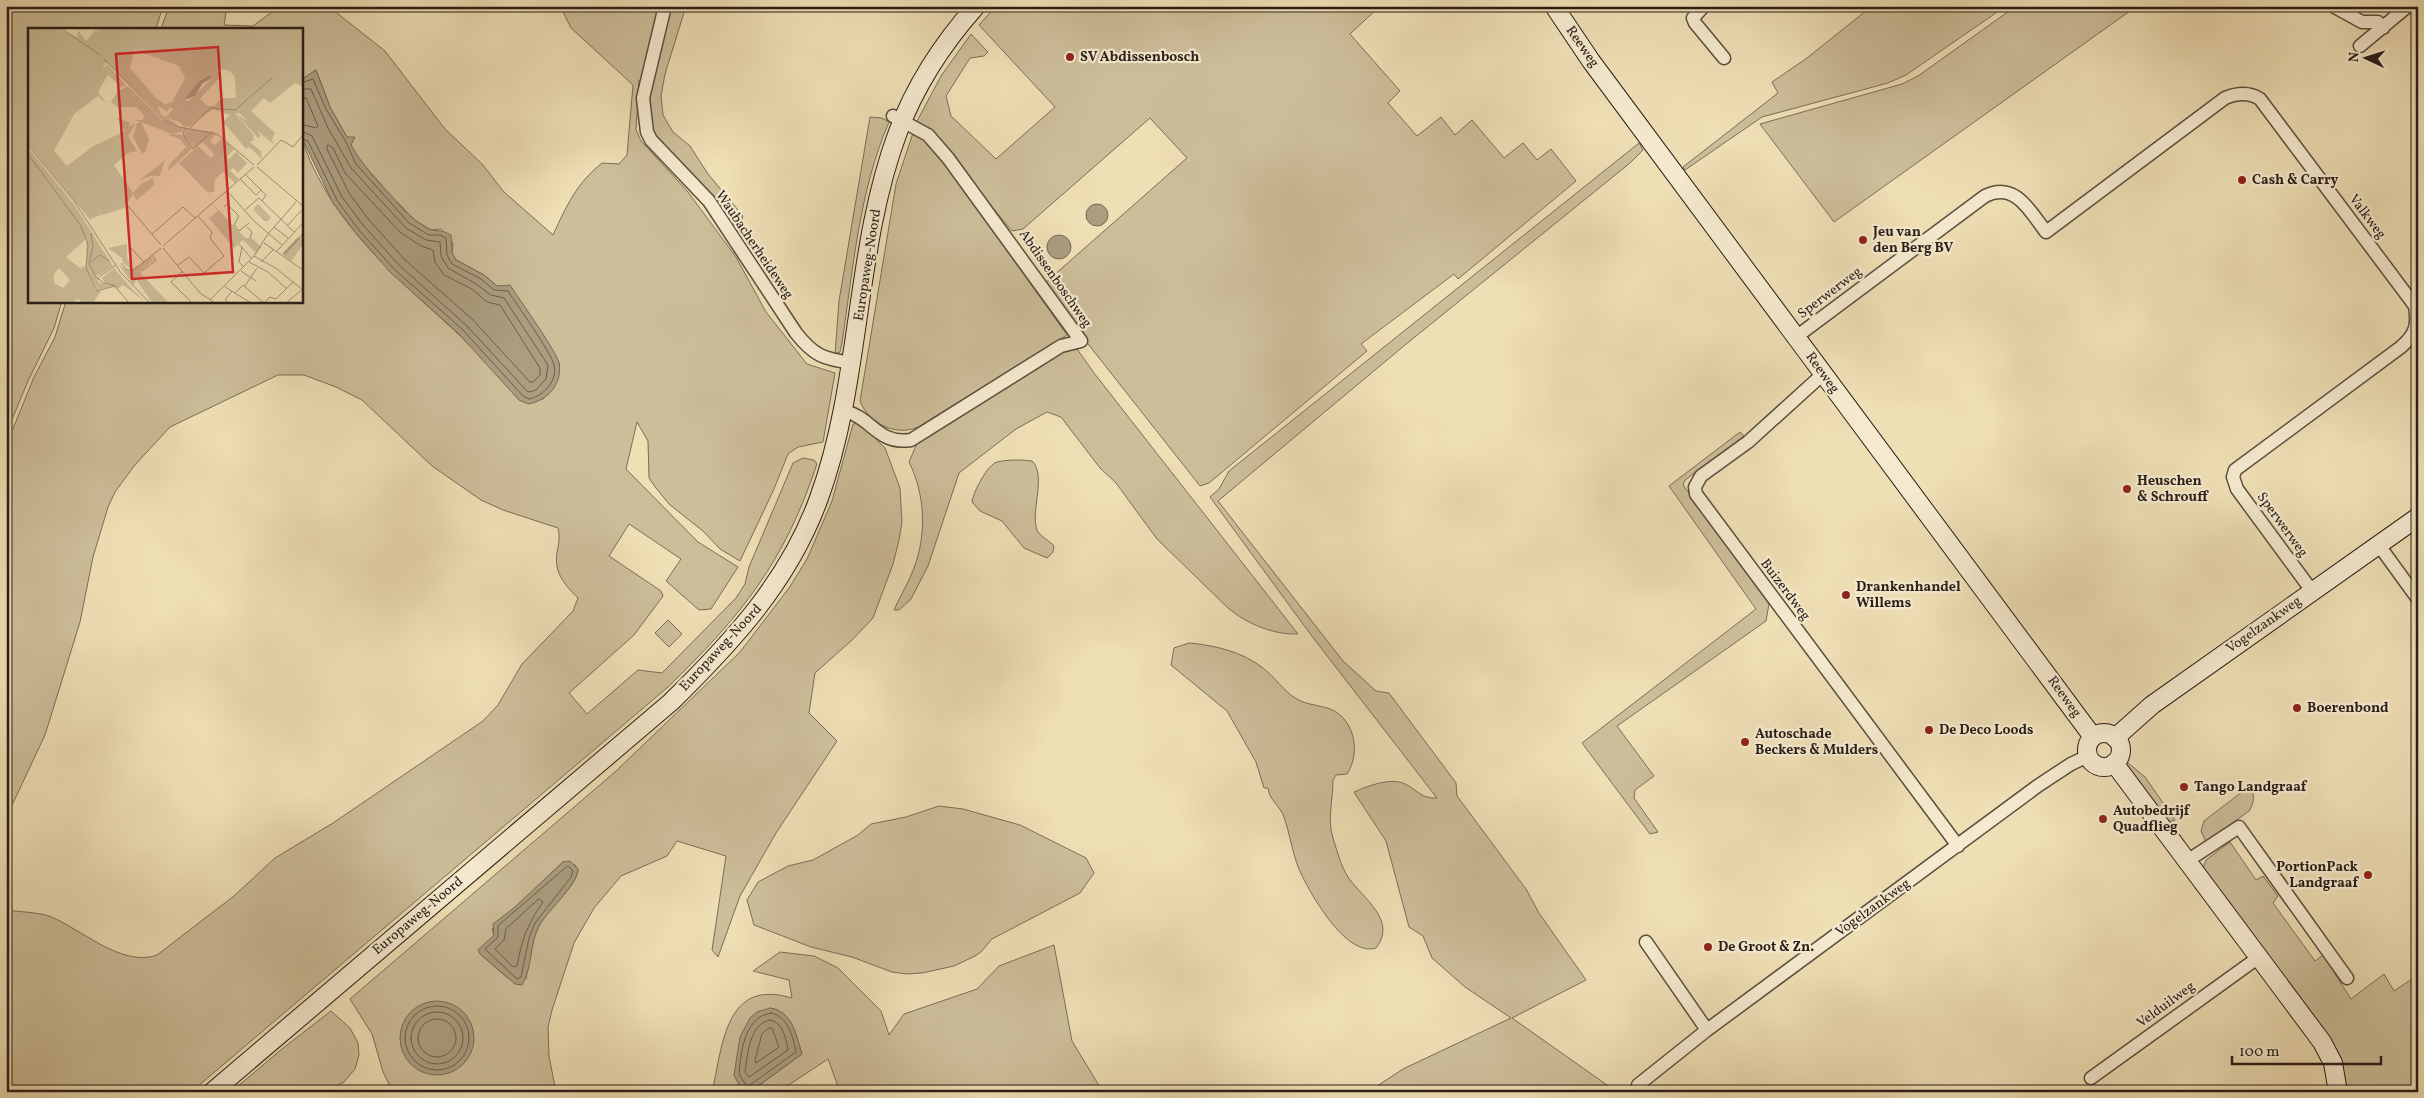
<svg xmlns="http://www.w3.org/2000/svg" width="2424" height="1098" font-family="Vollkorn,serif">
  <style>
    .green { fill: #cdbe9a; stroke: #7a6e58; fill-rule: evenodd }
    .water { fill: #ab9d7f; stroke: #776a55 }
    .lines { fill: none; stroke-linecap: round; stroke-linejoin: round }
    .shore { stroke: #6a5d4b; stroke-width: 1 }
    .street-casing { stroke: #5a4e3e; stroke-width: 15 }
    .secondary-casing { stroke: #281d17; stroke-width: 20 }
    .street { stroke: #f5eacf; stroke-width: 12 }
    .secondary { stroke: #f5eacf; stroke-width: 18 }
    .poi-dot { fill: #8f2418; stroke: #f5eacf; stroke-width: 2 }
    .labels { text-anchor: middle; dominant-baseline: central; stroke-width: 4.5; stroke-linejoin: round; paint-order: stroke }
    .street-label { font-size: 14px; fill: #281d17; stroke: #f5eacf }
    .poi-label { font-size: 14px; font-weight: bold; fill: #281d17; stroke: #f5eacf; text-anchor: start }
    .inset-river { fill: none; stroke: #ab9d7f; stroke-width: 2.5 }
    .inset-road { fill: none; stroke: #9f9176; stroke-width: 1 }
    .view { fill: #d62828; fill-opacity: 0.15; stroke: #d62828; stroke-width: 2.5 }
    .inset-edge { fill: none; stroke: #281d17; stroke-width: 2.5 }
  </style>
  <rect width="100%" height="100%" fill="#efdfb5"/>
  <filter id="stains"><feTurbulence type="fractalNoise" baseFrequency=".004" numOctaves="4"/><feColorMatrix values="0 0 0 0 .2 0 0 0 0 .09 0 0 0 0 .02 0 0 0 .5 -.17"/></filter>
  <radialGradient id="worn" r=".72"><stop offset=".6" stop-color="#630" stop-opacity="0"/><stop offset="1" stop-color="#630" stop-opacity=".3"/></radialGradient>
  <!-- green -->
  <path class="green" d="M6,6H163L156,29H29V301H62L54,328L28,381L6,434Z
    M169,6H227L224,25L253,26L280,6H328L385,51L445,129L482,164L504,192L553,235C567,205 576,184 602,163L619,164L627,155L633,85L571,28L560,6H686L665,74L661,96L663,115L673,132L690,146L708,174L743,216L737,233L715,201L652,131L648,123L649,88L639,80L636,130L641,141L688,192L736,257L766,312L807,364L835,373L823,442L798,447L788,454L774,489L740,561L720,549L704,532L669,504L656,488L649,478L648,441L637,422L626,469L698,542L738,567L711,609L699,610L666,581L681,559L629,524L609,556L661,591L663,596L634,635L569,693L587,714L638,670L662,673L736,598L745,584L749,567L793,463L803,458L814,460L817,464C784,563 742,615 668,687L191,1092H6V910C20,912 36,912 49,916C80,928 122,968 157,955L234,896L275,858L333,823L483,721L498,705L522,664L573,611L578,598C564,584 554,573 557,552C559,543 560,537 558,528L503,510L481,500L432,466L362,400L336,387L304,375H278L170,427L134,466L115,492L108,507L93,557L80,622L45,735L6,818V446L34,377L55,337L66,301H301V136C323,207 378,262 432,310C462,338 496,366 519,400L543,399C555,387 560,380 559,362L497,286L484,275L456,260L452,253L453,243L441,229L431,230L413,219L360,161L330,107L316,70L301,80V29H161Z
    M996,6H1380L1350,34L1400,91L1388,103L1417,136L1441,117L1455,135L1472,120L1504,158L1523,143L1537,160L1551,149L1576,181L1458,279L1454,274L1361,344L1367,351L1209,483L1200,486L1081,335L1045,283L1187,158L1150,118L1023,229L1012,231L932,135L915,125L941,76L971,34L988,52L984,56L970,58L946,96L951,116L996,159L1055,107L979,25Z
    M1872,6H1884L1887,10L1891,6H2006L1906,75L1888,83L1762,117L1685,170L1683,167L1778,93L1772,82L1807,58Z
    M2016,6H2137L1834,222L1760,124L1902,84L1918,76Z
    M870,117L882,118L889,122C859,191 853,270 842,343L840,352L835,354L839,301Z
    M913,133L926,137L1067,335L918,427C896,437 868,423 860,401L896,184Z
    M1639,143L1643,150L1630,163L1405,345L1218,501L1343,661L1376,691L1389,693L1456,783L1457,796L1526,889L1539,913L1586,980L1512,1018L1617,1092H1368L1403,1069L1511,1018L1465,987L1432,958L1423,936L1409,927L1386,841L1354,792C1368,786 1391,777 1405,784C1418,790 1421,799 1437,798L1311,635L1210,497L1219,489L1229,471Z
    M1072,347L1077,349L1094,373L1298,634C1274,635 1247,624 1228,608L1157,539L1116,483L1100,468L1061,417L1047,412L1016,429L959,473L928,566L911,599L899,610H894C900,596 909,582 914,568C927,534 925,494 909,462L918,441L1050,357Z
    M860,423L885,448L900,488L902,522L899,540L893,564L873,618L852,640L815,673L809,713L837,741L776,833L740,896L718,957L712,950L726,856L677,841L667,856L621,876L594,908L574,943L552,1010L548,1027L549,1056L556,1092H393L383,1072L372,1034L350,999L615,772L740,652L789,588L807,559L832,501L853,424ZM563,862L575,865L578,870C577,886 547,910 539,926C531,942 529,961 526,979H509L480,954L494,935L492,929Z
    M1740,432L1744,436L1685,480L1683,485L1769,604L1766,621L1617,726L1654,776L1635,790L1634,798L1658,832L1650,834L1582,743L1756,609L1669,486Z
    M1021,460L1032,461C1047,475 1030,512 1037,530C1040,537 1049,540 1054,546L1053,552L1047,558L1024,548L1002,521L980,511L972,502C973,492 988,464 997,462C1004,460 1014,460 1021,460Z
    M668,620L682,634L669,647L655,633Z
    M1189,643C1214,645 1243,652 1263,668C1275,677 1284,692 1297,699C1307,705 1319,705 1330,709C1355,719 1361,753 1347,774L1336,775L1333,780C1333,799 1327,820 1333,838C1337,851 1341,866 1348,877C1362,898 1398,920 1376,948C1346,958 1309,892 1299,869C1292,852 1290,834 1284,817C1281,807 1269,800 1268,788H1264L1256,762L1227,711L1171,665L1174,648Z
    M2127,762L2145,777L2175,820L2168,822L2125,766Z
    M2251,785C2254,795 2255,802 2249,811L2206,842L2201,831L2204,821Z
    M939,806L963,809L1020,825L1086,858L1094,873L1080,893L992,939L981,952L975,956L954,966L922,973L906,974L892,972L852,957L811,947L754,925L747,900L758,882L788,866L813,860L858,835L871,824L906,817Z
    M2230,842L2256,880L2263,876L2278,896L2273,903L2315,961L2323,955L2351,999L2384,974L2394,991L2418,975V1092H2346L2203,868L2206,860Z
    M1054,945L1072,1041L1103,1092H840L828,1059L778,1092H750L802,1054C796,1036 793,1012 770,1008L734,1075L743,1092H712C723,1044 725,978 792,998L789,980L753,971L780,952L814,956L838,968L881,1011L889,1035L904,1014L977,989L999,966Z
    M331,1011L350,1028L358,1043L359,1055L355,1069L344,1082L326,1092H231L282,1049Z"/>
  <!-- water -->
  <path class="water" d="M316,70L330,107L347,137H355L351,145C362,166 408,220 429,229C436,232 441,229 451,235L452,253L456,260L484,275L497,286L510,285C519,299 557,352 559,363C563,384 547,401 528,404L519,400L458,333L390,272L355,232L333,203L301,136V80Z
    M1086 215a11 11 0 1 1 22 0a11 11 0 1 1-22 0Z
    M1047 247a12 12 0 1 1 24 0a12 12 0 1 1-24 0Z
    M570,861L578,869C577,885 549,910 540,924C529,943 533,967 522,985L515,984L480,954L478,950L494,935L493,924L515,907L563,862Z
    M400 1038a37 37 0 1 1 74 0a37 37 0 1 1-74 0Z
    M770,1008C793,1011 796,1036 802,1054L750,1092H743L734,1075L740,1037L750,1018L757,1012Z"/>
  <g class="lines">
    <!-- shore -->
    <path class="shore" d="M301,83L313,79L326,109L346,142L356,164L409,223L429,235H440L446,238L447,255L452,264L481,279L494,290L508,291C517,305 551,352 554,365C558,380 544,396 529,399L523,396L462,329L394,269L358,229L337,200L308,141L301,138
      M301,89H311L328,128L351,168L406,228L426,240L440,242L441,256L448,268L476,284L491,295L504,298L548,365L546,379L536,390L530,392L527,391L466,325L399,265L363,225L342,197L312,136L301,131
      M301,97L306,98L318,126L316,128L301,124
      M328,145L333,148L345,173L400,232L421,246L433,250L435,262L444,275L472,289L487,302L500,305L540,368V375L533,382H530L472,319L405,260L369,220L349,193L327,149Z
      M568,866L573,871L571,877L535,923L529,938L521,977L517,979L485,949L498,937V926Z
      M539,899L543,902C527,925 522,939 517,966L513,967L495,949L504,940L506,929Z
      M405 1038a32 32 0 1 1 64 0a32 32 0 1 1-64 0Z
      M411 1038a26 26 0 1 1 52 0a26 26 0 1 1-52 0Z
      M771,1013C788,1016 793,1037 796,1052L747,1087L739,1074C741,1052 744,1017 771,1013Z
      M418 1038a19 19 0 1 1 38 0a19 19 0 1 1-38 0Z
      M770,1020C783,1022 786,1039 788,1050L749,1077L745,1072C748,1054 749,1024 770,1020Z
      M772,1028L779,1047L756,1063L755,1060L762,1034L767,1029Z"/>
    <defs>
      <path id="street" d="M665,6L643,98L647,132L651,140L709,201L796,333C814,356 824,359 852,363
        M1704,6L1693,18L1695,23L1724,58
        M2333,6L2362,22H2378L2383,28
        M2360,46L2408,6
        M1796,337L1985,196C2015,181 2030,211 2046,232L2225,98C2237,93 2249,92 2260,99L2415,306C2418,325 2416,334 2401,347L2235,470L2233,477L2237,489L2312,591
        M1823,374L1748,442L1701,476L1695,487L1696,494L1958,846
        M844,411C872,417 877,445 911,440L1061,346L1081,341L948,158L928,135L893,116
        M2378,544L2418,599
        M2187,861L2239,827L2347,978
        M1646,942L1707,1030
        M2091,1078L2259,957
        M1638,1085L1707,1030L2039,785L2071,764L2088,756"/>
      <path id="secondary" d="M1554,6L1591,61L2093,737
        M2087 750a17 17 0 1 1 34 0a17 17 0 1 1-34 0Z
        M2115,738L2152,705L2418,517
        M2114,763L2322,1042L2333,1063L2338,1092
        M212,1092L671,702C733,641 789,581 819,498C862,380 854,249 898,132C915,86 944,42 976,6"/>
    </defs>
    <!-- street casing -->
    <use href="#street" class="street-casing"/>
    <!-- secondary casing -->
    <use href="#secondary" class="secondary-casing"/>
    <!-- street -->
    <use href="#street" class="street"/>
    <!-- secondary -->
    <use href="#secondary" class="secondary"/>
  </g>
  <!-- markers -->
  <g class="poi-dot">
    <circle cx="1070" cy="57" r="5"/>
    <circle cx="2242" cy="180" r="5"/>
    <circle cx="1863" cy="240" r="5"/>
    <circle cx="2127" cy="489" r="5"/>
    <circle cx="1846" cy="595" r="5"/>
    <circle cx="2297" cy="708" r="5"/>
    <circle cx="1929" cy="730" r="5"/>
    <circle cx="1745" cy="742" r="5"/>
    <circle cx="2184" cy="787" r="5"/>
    <circle cx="2103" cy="819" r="5"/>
    <circle cx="2368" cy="875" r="5"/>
    <circle cx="1708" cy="947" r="5"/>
  </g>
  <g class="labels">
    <!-- street labels -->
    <g class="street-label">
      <text transform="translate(1582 47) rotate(55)">Reeweg</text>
      <text transform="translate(2367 217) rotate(53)">Valkweg</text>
      <text transform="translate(754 245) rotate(56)">Waubacherheideweg</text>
      <text transform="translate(868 265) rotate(-81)">Europaweg-Noord</text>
      <text transform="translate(1055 279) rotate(55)">Abdissenboschweg</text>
      <text transform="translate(1830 293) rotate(-37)">Sperwerweg</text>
      <text transform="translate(1822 373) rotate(54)">Reeweg</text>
      <text transform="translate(2282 525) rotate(54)">Sperwerweg</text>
      <text transform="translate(1785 590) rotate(53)">Buizerdweg</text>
      <text transform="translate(2264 625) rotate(-35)">Vogelzankweg</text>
      <text transform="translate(721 648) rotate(-47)">Europaweg-Noord</text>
      <text transform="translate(2064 697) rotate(54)">Reeweg</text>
      <text transform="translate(1873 908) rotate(-36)">Vogelzankweg</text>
      <text transform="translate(418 916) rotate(-40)">Europaweg-Noord</text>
      <text transform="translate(2166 1005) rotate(-36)">Velduilweg</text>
    </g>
    <!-- poi labels -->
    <g class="poi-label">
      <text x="1080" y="57">SV Abdissenbosch</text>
      <text x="2252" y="180">Cash &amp; Carry</text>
      <text x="1873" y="232">Jeu van<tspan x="1873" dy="16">den Berg BV</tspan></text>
      <text x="2137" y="481">Heuschen<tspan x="2137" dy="16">&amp; Schrouff</tspan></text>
      <text x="1856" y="587">Drankenhandel<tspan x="1856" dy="16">Willems</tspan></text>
      <text x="2307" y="708">Boerenbond</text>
      <text x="1939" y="730">De Deco Loods</text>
      <text x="1755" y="734">Autoschade<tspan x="1755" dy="16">Beckers &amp; Mulders</tspan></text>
      <text x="2194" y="787">Tango Landgraaf</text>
      <text x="2113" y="811">Autobedrijf<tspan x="2113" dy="16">Quadflieg</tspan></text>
      <text x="2358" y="867" text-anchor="end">PortionPack<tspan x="2358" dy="16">Landgraaf</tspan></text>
      <text x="1718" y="947">De Groot &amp; Zn.</text>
    </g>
  </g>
  <!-- overview -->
  <g transform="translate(28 28)">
    <rect width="275" height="275" fill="#efdfb5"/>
    <path d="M0,0H28L49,9L50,2L58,13L68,2L71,4V0H275V59L267,55L242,75L236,70L223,83L247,105L244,112L246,117L229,102L233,108L230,110L209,87L220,93L211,85L207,86L225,106L226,112L222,114L233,123L234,131L221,119L218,121L195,94L202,87L185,81L161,99L154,98L153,95L138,89L145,81L142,79L139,84L129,77L133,86L152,98L138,92L78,34L74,43L79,36L98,57L93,59L80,47L70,64L79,76L70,68L46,86L26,123L39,138L64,119L97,103L89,90L101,94L103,99L105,95L107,97L100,108L109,123L100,125L86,137L105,165L113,156L125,150L126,157L170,118L183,130L186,126L175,114L166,120L156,107L158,101L179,103L193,109L187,107L182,113L187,117L194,110L206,121L199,129L201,131L208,124L219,135L210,145L205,140L202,142L211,151L207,155L195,144L187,151L186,164H180L187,172L151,135L109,172L105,166L96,180L74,187L71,182L73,187L62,191L63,193L0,116ZM107,22L151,38L157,50L144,74L137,76L128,70L102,40ZM189,40L202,43L207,49L208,70H194L186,78H180L172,71L193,48ZM183,47L185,49L167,67L160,73L156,72L173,51ZM100,58L134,92L156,101L154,104L144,106L113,94L121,111L117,125H114L105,109L109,95L113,94L106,92H115L116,87L108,79H89L83,74L90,63ZM139,106L155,107L164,121L140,143L141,137L158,119L152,111ZM0,119L47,178L85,238L72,247H67L71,255L85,258L70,262L58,240L59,210L38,229L52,240L57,238L68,263H73L65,275H54L50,271L44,275H0ZM31,240L42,252L35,260L26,255V246ZM137,132L132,148H122L111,153ZM185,176L217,210H221L232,220L228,225L215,212L206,220L181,190L190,183ZM230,176L243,189L240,193H236L225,181ZM275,204V217L263,233L254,226ZM99,216V229L104,242L95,235L94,230L80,220ZM123,229L126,231L113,243L114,247L141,275H124L108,251L106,258L91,237L101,243ZM86,240L104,261L119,275L95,257L90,261L77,255L74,250Z" fill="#cdbe9a" fill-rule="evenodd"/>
    <path d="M182,47L185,49L174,56L167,68L156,72L171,53Z" fill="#ab9d7f"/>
    <path class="inset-river" d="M256,226L271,210"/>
    <path class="inset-road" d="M33,0L72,27M75,30L136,92L151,99L189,106L226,137M157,100L155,106L165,121L185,103M162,100L182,80L207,82L244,50M0,117L46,173L93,245L122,275M0,126L53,198L60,217L58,240L69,263L87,258M229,137L253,112L265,119L275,107M229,139L275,178M218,147L238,167L234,173M212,151L228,167L233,162M199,163L227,194L254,217M100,178L133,217M196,179L199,176L211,188L206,197L211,203L221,195M217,182L231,170L266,204M259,198L273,183M219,199L224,204L222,210L233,220M246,199L260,210M63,205L65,218L61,236L68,249M124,206L155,179L167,190M236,215L275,242M211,216L224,231M135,218L226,139M214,219L211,234L216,239M103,220L116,234M135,220L172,265L187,275M249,223L275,195M226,228L249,241L275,262M63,234L72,227L82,233M221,234L240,244L259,261M233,234L246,221M93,235L99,242H106L133,220M150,237L161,229L176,245L196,228L182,210L184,204L170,188M114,243L128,232L124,227M155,243L143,254L164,275M213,243L228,253M71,249L88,237M71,252L68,248L75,255L86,257L101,275M217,258L229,240M197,259L223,275M207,265L215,257L236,275M182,272L226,228L240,206L268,174M201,275L197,272L204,263M236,275L242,269L248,271L265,254M258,275L275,261"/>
    <path class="view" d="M190,19L205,244L104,251L88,26Z"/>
    <rect width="275" height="275" class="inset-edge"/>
  </g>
  <!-- margin -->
  <rect width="2424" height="1098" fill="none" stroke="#efdfb5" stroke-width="25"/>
  <rect x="8" y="8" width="2409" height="1083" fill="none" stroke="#281d17" stroke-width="2.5"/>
  <rect x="12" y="12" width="2399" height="1073" fill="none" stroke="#281d17"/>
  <!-- north arrow -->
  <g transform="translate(2366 58) rotate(274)" stroke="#f5eacf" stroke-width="4" paint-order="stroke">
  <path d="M0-4L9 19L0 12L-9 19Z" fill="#281d17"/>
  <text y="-8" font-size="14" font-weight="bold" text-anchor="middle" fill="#281d17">N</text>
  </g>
  <!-- scale -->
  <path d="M2232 1056v8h149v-8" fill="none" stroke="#281d17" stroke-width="2.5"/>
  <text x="2239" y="1056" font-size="15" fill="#281d17" stroke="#f5eacf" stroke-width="4" paint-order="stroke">100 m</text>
  <rect width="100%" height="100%" filter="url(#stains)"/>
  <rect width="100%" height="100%" fill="url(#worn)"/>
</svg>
